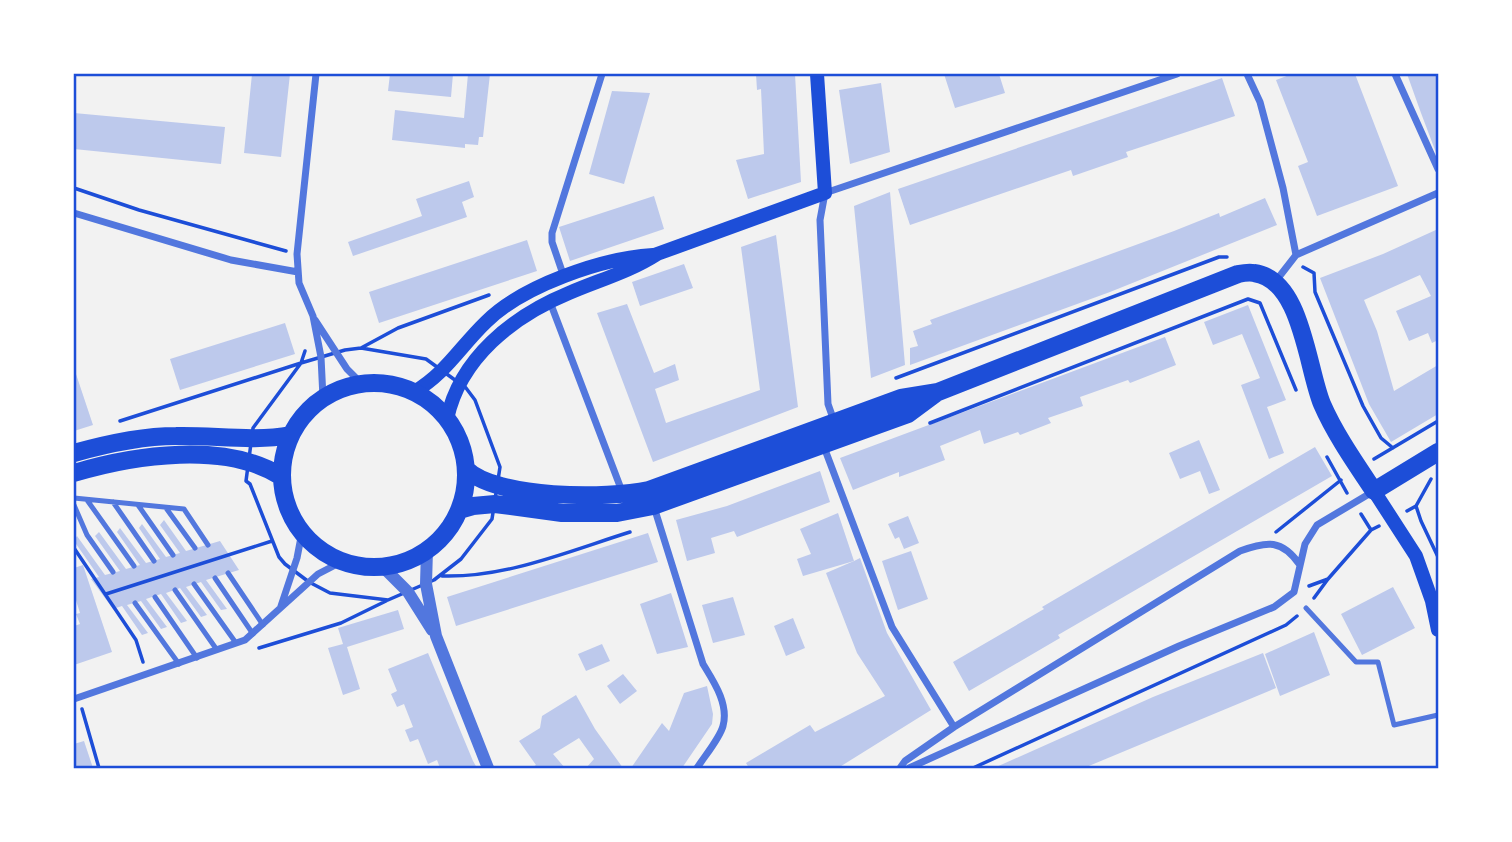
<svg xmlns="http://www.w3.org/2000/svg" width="1512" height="842" font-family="Figtree,sans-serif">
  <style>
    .building { fill: #bdc9ec }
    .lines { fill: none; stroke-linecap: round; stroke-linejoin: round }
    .path { stroke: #1d4ed8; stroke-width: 3.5 }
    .service { stroke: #5277de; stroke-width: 5 }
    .minor { stroke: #5277de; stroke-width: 7 }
    .tertiary { stroke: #5277de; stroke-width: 12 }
    .secondary { stroke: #1d4ed8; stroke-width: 14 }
    .primary { stroke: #1d4ed8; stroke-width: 18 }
    .neatline { fill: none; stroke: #1d4ed8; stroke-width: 2.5 }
  </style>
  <rect width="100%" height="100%" fill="#f2f2f2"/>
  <!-- building -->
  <path class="building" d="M252,74H290L281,157L244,153Z
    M390,74H453L451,97L388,91Z
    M468,74H490L483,137H479L478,145L465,144V148L392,140L395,110L464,118Z
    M756,74H795L801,182L748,199L736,160L764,154L761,89L757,90Z
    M944,74H999L1005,93L955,108Z
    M1292,74H1355L1398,186L1317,216L1298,166L1308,162L1276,80Z
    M1407,74H1438V158L1421,113Z
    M1222,78L1235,116L1126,152L1128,157L1073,176L1071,170L910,225L898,189Z
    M881,83L890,152L850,164L839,90Z
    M612,91L650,93L624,184L589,174Z
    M74,113L225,127L221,164L74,149Z
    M469,181L474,197L462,202L467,217L353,256L348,242L422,216L416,199Z
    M890,192L905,365L871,378L854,206Z
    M654,196L664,229L570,261L559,227Z
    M1265,198L1277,225L1110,292L910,365V348L918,346L913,331L932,324L930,320L1174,231L1219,213L1220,217Z
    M1438,229V340L1432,343L1428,333L1409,341L1396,311L1431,296L1420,275L1364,300L1377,331L1394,391L1438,365V414L1391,442L1369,404L1320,278L1383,254Z
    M776,235L798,407L653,462L597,313L627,304L654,373L675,364L679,380L655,389L666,423L760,390L741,247Z
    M527,240L537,271L379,323L369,292Z
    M684,264L693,288L640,306L632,282Z
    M1248,305L1286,400L1267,407L1284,453L1269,459L1241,385L1260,378L1242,334L1213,345L1204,322Z
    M285,323L295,354L180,390L170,359Z
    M1165,337L1176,365L1130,383L1128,380L1080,397L1083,406L1048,418L1051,423L1020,435L1018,432L984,444L980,430L940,446L945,460L899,477V472L853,490L840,458Z
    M74,368L93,425L74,431Z
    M1199,440L1220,490L1209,494L1200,471L1180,479L1169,453Z
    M1315,447L1332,476L1058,635L1060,638L969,691L953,662L1044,609L1042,607Z
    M820,471L830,502L737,537L734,531L711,538L715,553L687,561L676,520L727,506Z
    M838,513L854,561L860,558L887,633L931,710L838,768H749L746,763L810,725L815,732L885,696L857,653L826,573L854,561L803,576L797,559L811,554L800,529Z
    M908,516L919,543L904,549L899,537L895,539L888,524Z
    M164,520L186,551L220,541L239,570L206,580L227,609L221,610L201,582L186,587L207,615L201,617L180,588L166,593L187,621L181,623L161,594L146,599L167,627L161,629L141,601L127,605L148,633L142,635L122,606L113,609L91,579L99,577L74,541L77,536L105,575L120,571L95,536L99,532L126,569L140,565L117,532L120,528L146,563L160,559L139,528L142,524L166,557L180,553L160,525Z
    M648,533L658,562L456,626L447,597Z
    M911,551L928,599L898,610L882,561Z
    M83,565L112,652L74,665V626L80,624L76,614L80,613L74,594V568Z
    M1393,587L1415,628L1362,655L1341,614Z
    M671,593L688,647L657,654L640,604Z
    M733,597L745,635L713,643L702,605Z
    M398,610L404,629L347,647L360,689L343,695L328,648L343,644L338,628Z
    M793,618L805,648L786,656L774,626Z
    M1314,632L1330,675L1280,696L1265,654Z
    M602,644L610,661L586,671L578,654Z
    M428,653L473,761L477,768H440L437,760L428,764L418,739L410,742L405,730L413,727L404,704L397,707L391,694L397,691L388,669Z
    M1263,653L1276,688L1084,768H994L1153,697Z
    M623,674L637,691L620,704L607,686Z
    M707,686L713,714L712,724L682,768H631L662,723L669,731L684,693Z
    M576,695L595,729L623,768H586L594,759L579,738L553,754L565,768H531L536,765L519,741L540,728L542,716Z
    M84,741L93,768H74V744Z"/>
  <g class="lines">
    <!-- path -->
    <path class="path" d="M74,188L139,210L286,251
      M1303,267L1314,273L1315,292L1363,406L1381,438L1393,448
      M361,348L426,359L466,388L475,400L500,467L492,519L461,559L434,580L388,600L330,593L309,582L285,564L279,557L250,484L246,481L253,428L301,363L345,350Z
      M361,348L398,328L489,295
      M896,378L1219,257H1227
      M120,421L301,363L305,351
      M930,423L1248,299L1260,303L1296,390
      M1327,457L1347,493
      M1374,459L1438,421
      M1416,506L1421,521L1438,557
      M1407,511L1416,506L1431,479
      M1361,514L1371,530
      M1276,532L1341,480
      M74,548L136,640L143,662
      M442,576C506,578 569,551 630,532
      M1309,586L1328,579
      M106,594L272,541
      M1314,598L1328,579L1371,530L1379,526
      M259,648L341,623L386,601
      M82,709L99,768
      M973,768L1286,625L1297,616"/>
    <!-- service -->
    <path class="service" d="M74,498L184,509L208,545
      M87,500L134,566
      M113,502L154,561
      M74,505L87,535L113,572
      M138,505L173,555
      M166,508L195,548
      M228,573L263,625
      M215,578L253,634
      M194,584L236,643
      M175,590L217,650
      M155,597L197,658
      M135,603L179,664
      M1306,608L1356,662H1378L1394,725L1438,715"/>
    <!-- minor -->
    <path class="minor" d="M316,74L297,254L299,283L313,316L321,357L323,398
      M1247,74L1260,102L1283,188L1296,255
      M1395,74L1438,169
      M74,213L231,260L298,272
      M564,277L552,242V233L602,74
      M1275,282L1296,255L1438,193
      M550,302L623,494
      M315,320L347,369L362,384
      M834,421L828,404L820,220L825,193L1177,74
      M824,447L892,627L954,727
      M654,507L703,664C714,682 729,704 723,726C720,738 704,757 697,768
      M281,606L297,558L302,532
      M74,699L245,640L318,574L343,561
      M900,768L905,761L954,727L1240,551C1267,541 1282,539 1300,565
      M909,768L1179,646L1274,607L1294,592L1305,544L1317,525L1374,491"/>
    <!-- tertiary -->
    <path class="tertiary" d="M427,550L426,584L436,636L488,768
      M383,567L408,592L432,630"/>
    <!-- secondary -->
    <path class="secondary" d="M414,392C446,373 460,347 486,322C522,286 602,258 653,255
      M447,419C460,358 513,316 569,293C599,280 629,272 657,254L825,193L817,74
      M1374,491L1416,556L1432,601L1438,630"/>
    <!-- primary -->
    <path class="primary" d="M282 475a92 92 0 1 1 184 0a92 92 0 1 1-184 0Z
      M74,453C106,444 142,436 176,436C214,435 253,442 291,435
      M466,469C496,499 608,499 649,490L901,398L938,392L1238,274C1243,273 1249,272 1254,273C1302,279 1307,368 1322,404C1335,434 1356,464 1374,491L1438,452
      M74,473C134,455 226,441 282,477
      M459,510L473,506L495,504L562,513H617L653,506L908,414L935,394"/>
  </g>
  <!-- border -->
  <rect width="1512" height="842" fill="none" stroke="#ffffff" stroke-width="150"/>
  <rect x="75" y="75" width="1362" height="692" class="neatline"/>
</svg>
